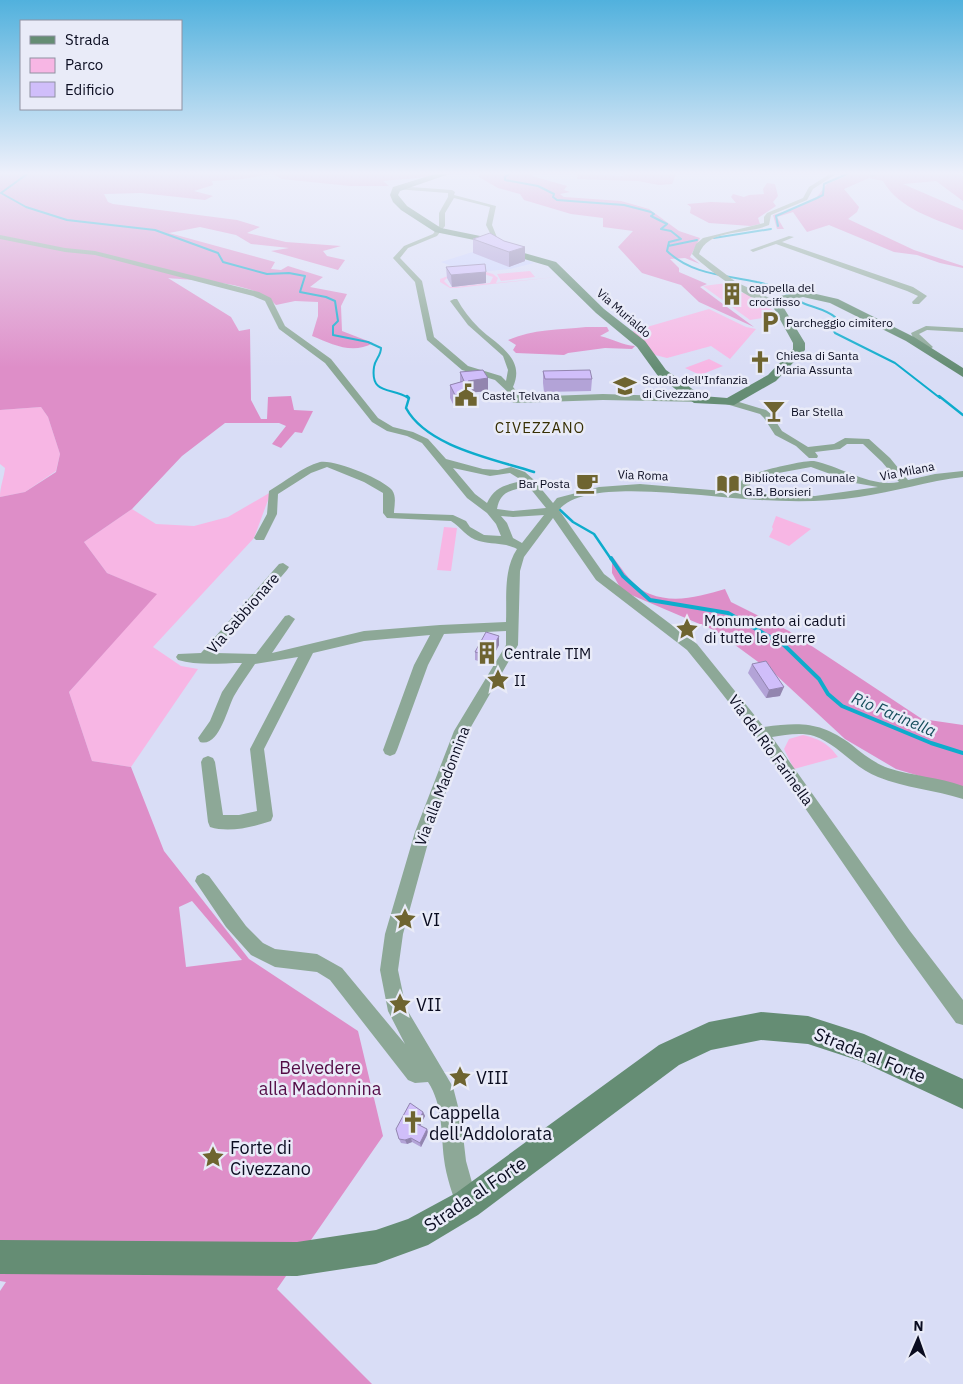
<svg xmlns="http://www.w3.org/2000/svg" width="963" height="1384" font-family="'IBM Plex Sans',sans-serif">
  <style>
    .built { fill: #cdd4fd }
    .green { fill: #f7b6e4; fill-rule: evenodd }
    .forest { fill: #de8ec8; fill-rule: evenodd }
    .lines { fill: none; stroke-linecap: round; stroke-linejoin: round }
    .stream-far2 { stroke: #0eaccc; stroke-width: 2 }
    .stream-far1 { stroke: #0eaccc; stroke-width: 2.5 }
    .stream { stroke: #0eaccc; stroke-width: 4 }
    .street { fill: #8da897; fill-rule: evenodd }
    .secondary { fill: #658d74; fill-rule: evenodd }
    .wall { fill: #b3a3d7 }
    .shaded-wall { fill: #9285af }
    .building { fill: #d0befa; stroke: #9285af }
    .labels { text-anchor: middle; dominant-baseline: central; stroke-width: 5; stroke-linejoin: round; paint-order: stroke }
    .far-poi-label { font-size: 12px; fill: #0a0c20; stroke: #e9ebf8; text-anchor: start }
    .far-street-label { font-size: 12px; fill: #0a0c20; stroke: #e9ebf8 }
    .far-quarter-label { font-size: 15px; letter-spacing: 1px; fill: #372f03; stroke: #e9ebf8 }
    .street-label { font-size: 15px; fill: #0a0c20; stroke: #e9ebf8 }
    .poi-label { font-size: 15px; fill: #0a0c20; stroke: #e9ebf8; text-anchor: start }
    .water-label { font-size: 16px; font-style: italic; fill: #154d5b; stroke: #e9ebf8 }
    .near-poi-label { font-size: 18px; fill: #0a0c20; stroke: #e9ebf8; text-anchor: start }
    .near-street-label { font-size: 18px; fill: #0a0c20; stroke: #e9ebf8 }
    .near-park-label { font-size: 18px; fill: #530b45; stroke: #e9ebf8 }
  </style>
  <rect width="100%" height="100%" fill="#d9ddf6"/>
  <!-- built -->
  <path class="built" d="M479,250L509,267L527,260L534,263L510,269L468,273L441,262Z"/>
  <!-- green -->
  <path class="green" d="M530,271L535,277L501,281L497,274Z
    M486,272L493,274L498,278L496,283L557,277L456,288H450L440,282V279L448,276ZM484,274L493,277L490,283L455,287H450L444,281L448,277Z
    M727,283L742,293L746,292L780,315L750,320L703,286Z
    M709,309L746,327L756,329L730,359L711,346L667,358L655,355L635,336L633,331Z
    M709,359L723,366L700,375L685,368Z
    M41,407L48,417L60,454L56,471L25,492L0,497C0,486 4,478 5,468L0,464V410Z
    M271,492L254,538L153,647L181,666L198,669L131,767L92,761L69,692L156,594L107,573L84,542L132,509L156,524L194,526L228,517Z
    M776,516L811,529L789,546L769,537L773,529L772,527Z
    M444,527L457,528L451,571L437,570Z
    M803,735C819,739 828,743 838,757L794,769L784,749L789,739Z"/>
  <!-- forest -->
  <path class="forest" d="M0,174H268L243,179L212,181L213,185L194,191L213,196L205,200L141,193L104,194L108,202L113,204L237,220L260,227L247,233L286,242L341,246L323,251L327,256L345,260L338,270L271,251L289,248L251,244L236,235L200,227L169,233L275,262L271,269L281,270L288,266L323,277L310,287L347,294L341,306L342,331L373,343C352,355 332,344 312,336L318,316V302L295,301L276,305C254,281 199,281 168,278L231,317L239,331L250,329L251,400L261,419H267L268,397L291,396L294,410L313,411L302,433L295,432L281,448L272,444L286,426L279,423H225L182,456L132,509L84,542L107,573L157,594L69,692L92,761L131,767L164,851L249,959L358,1031L383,1136L277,1289L372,1384H0V1291L6,1282L0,1281V497L25,492L56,472L60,454L48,417L41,407L0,410ZM192,901L242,960L186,967L179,907Z
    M273,174H436C418,179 401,179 383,181L389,186H350L282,179Z
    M479,174H534L532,176L567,186L564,190L570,192L560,194L564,197L621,201L649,209L679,231L700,238L690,257L700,264L685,258L670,259L679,268V272L707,284L700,287L754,327L699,302L681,285L642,273L618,247L633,231L603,227V218L571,214L524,200L520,194L498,188L479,177Z
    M575,174L625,176L622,174H676L672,184L659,185L638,181L577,179L578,176Z
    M851,174H960L963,177V201L936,181L903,184L963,210V230C935,219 899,209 883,181L869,178L844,189L859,207L857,212L848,219L914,250L963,266V268L940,263L917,255L894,252L829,225L807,232L793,212L777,217L784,229H777L773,215L799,207L817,197L827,184Z
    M767,183L775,184L778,196L773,202L776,206L758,218L760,224L751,226L709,223L690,213L691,207L687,204L711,202L736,203L731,197L733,194L744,197L749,195L764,194L763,189Z
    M586,327H607L609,331L600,336C613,339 622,345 635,346L632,349L605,348L568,353L564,355L516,353L513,350L516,345L508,340C533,329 559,330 586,327Z
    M612,556C622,569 634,588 650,594C675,604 701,596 725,589L731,602L789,631L922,719L963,725V789L896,769L845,739L776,675L716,631L622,591L612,573Z"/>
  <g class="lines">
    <!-- stream-far2 -->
    <path class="stream-far2" d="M27,174L1,193L26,207L67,220L155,230L218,253L223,262L267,274L289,273L305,276L300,292L326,297L335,301L338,321L333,326V335L368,342L381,348C381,356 375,359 374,367C370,396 393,387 408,398
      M509,174L505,177V180L538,186L554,194L553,197L557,200L624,205L651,212L654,214L651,216L667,224L661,229L671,231L681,239L669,242L667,251C692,275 726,275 757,282C774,285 788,295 803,303C814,308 825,309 835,317L830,325L835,333L895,363L940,398
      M778,226L776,216L817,198L823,195L824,184L847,174
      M714,238L771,229
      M668,246L697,240"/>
    <!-- stream-far1 -->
    <path class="stream-far1" d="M407,396L409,398L406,408C427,447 494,459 534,472
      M939,396L963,415
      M559,509L573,522L594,534L611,559"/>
    <!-- stream -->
    <path class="stream" d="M611,558L623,576L650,600L728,613L784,645L819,679L828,694L842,706L931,743L963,753"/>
    <!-- street -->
    <path class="street" d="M830,174H836L813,189L807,200L771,215L769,225C747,235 708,228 699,254L736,282L780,303V307C759,308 706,269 692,254L696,244L703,238L764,223V217L767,213L803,198L809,187Z
      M869,174H875L876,176L871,177Z
      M397,186L452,190L455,192L454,195L496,206L492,225L500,245H496L486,225L490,207L454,198L445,213V226L437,236L408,248L400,258L422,281L434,337L468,366L501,376L506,381L508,370L503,356L468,325L450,301L454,299H457C463,310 470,319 479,328C497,345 526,358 513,387L521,397L603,394L699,397L704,400L702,402L603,400L514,403L509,400L512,396L495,380L462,370L427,340L415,282L393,258L404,246L433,234L439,226V213L448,197V193L395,189Z
      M0,235L65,248L95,251L259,292L271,298L285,326L331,359L378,418L393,427L413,432L428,439L446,459L483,469L498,470L511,467L525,472L534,480L538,481V485L553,503L557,498L599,487L640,484L735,492C738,488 740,482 743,479C751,472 804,460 814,461C840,466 871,488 899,482L882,462L863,444H847L840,449L815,452L818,456L817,458H809L796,446L775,435L764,418L760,414L726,404L724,402L729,399L766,410L771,414L782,431L808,447L834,444L845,438L869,439L890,458L908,480L935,474L963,471V477C928,481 894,492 859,497C806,505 753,500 701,495C667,493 580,482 559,510L604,574L697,644L764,727C802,722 821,722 852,745C863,754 874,763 888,768C912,776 939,777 963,786V799C935,790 905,788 878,777C854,768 838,744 814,736C801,732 785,735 772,737L910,931L963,1000V1025L956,1023L898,943L756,737L709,677L687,650L596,580L553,518L524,557L520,571L518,645L468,732L431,832L403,934L398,970L406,1008L453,1087L461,1118L466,1161L478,1204L475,1212L467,1215L459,1212C453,1196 446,1176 444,1159C441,1133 443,1105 428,1082L415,1083L408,1080L330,980L317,972L275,967L251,955L226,927L195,881L197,876L203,873L209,876L246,926L263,943L275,949L317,954L342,968L405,1044L388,1011L380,970L385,934L415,832L454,731L506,645V631L444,634L428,665L397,750L395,754L390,756L385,754L383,750L414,665L430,635L364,641L313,653L264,749L273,816L271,821C253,827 229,833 210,827L208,822L201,762L203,758L208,756L213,758L215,762L223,815H239L257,811L250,749L298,657L255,664C248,675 240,685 234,696C227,709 219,748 200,742L198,738L210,721L222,692L242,663C222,663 197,666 178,660L176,657L178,654L201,653L279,564L283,563L289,567L287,570L216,653L256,654L285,616L289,615L295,619L272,653L364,631L440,625L506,622C507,598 503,570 517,549C503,542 494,545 479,541C467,538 461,527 451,521L387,518L383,513V493L364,482L327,467L311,473L278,494L277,514L264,540H256L254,538L267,514L269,491C286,481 302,467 320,462C334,459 383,479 392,490C397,497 394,506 394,513L453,515L466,521L470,527L484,535L501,536L496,524L487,513L467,498L422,443L407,436L387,431L372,422L325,363L279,329L265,301L253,296L95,255L65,252L0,239ZM811,467L855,483L878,487L815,496L745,493L751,483L762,476ZM453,468L490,476L510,473L523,481C507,484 494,487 487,503L475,494ZM529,487L546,508L513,511L497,509C500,491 513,489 529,487ZM544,515L522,543L513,538L507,523L501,516L513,517Z
      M789,236L794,237L782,242L913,287L927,296L919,304H913L912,302L918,296L907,291L776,244L753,252L750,250Z
      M926,326L963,328V332L927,330L919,334L933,347L927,351L914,340L911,333Z"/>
    <!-- secondary -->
    <path class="secondary" d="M435,174H449L400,191L398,195L407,206L441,228L490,238L510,249L556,262L604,309L645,341L666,370L702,396L727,398L768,375L793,349V343L772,305L776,297L803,291L838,299L914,337L963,368V377L906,341L830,303L803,297L784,301L782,305L805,343V350L776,381L734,405L694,403L658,376L637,347L596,313L548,266L504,253L484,242L435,232L401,210L393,202L390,195L393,187Z
      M761,1012L808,1016L864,1034L963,1079V1109L860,1061L808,1044L761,1040L711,1050L679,1065L478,1215L428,1245L376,1264L297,1276L0,1274V1240L297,1242L376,1230L408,1219L456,1193L659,1045L709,1022Z"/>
  </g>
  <!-- wall -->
  <path class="wall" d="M473,239L504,241L525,247V261L509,267L473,253Z
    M446,267L486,272V283L452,287L447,278Z
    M543,371L592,379L591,391L544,392L543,383Z
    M460,372L488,378V391L474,392V405L455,408L450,398V385L460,382Z
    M499,636V645L489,664L475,660V652Z
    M752,664L780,696L766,698L748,673Z
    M423,1112L425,1116L420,1125L427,1129L428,1133L421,1147L412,1142L407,1144L401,1143L399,1139Z"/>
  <!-- shaded-wall -->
  <path class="shaded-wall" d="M525,247V261L509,267V252Z
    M486,272V283L452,287L451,275Z
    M488,378V391L468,393V381Z
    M474,393V405L455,408V395Z
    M499,636V645L489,664V655Z
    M784,687L780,696L766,698L769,690Z
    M423,1112L425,1116L419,1128L417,1124Z
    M427,1129L428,1133L421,1147L420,1143Z
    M411,1138L412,1142L407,1144L405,1140Z"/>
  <!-- building -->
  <path class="building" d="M490,233L504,241L525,247L509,252L473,239Z
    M485,264L486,272L451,275L446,267Z
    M483,370L488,378L468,381L474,393L455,395L450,385L464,381L460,372Z
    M590,370L592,379H545L543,371Z
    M486,632L499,636L489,655L475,652Z
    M766,661L784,687L769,690L752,664Z
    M410,1103L423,1112L417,1124L427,1129L420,1143L411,1138L405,1140L399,1139L396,1129Z"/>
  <!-- sky -->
  <linearGradient id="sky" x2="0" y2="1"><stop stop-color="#51b1dd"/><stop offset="0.47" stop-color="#eef0fb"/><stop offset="1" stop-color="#eef0fb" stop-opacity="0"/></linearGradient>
  <rect width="963" height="368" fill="url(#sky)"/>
  <!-- icons -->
  <defs>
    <symbol id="building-bare" viewBox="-9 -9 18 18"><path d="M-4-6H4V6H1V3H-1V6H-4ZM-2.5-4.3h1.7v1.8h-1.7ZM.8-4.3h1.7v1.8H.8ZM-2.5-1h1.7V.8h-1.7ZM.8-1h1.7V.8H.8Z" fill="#6e6430" stroke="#e9ebf8" stroke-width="2.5" paint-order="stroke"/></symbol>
    <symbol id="parking-bare" viewBox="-9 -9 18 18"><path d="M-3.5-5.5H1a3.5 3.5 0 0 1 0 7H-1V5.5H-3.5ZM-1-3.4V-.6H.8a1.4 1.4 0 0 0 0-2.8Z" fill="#6e6430" stroke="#e9ebf8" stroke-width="2.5" paint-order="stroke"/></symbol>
    <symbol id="church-bare" viewBox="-9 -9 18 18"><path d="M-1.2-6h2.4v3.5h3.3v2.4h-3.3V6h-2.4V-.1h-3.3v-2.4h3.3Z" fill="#6e6430" stroke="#e9ebf8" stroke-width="2.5" paint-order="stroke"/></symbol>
    <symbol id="school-bare" viewBox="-9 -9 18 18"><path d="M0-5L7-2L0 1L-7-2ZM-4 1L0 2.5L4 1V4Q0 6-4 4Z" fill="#6e6430" stroke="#e9ebf8" stroke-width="2.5" paint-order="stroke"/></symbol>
    <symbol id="civic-bare" viewBox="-9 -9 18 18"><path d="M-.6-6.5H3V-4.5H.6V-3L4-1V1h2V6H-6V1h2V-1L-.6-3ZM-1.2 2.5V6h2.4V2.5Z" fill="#6e6430" stroke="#e9ebf8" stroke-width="2.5" paint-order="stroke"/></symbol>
    <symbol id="bar-bare" viewBox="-9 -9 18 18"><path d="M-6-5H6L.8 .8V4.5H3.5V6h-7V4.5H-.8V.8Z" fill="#6e6430" stroke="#e9ebf8" stroke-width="2.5" paint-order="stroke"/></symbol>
    <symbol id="cafe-bare" viewBox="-9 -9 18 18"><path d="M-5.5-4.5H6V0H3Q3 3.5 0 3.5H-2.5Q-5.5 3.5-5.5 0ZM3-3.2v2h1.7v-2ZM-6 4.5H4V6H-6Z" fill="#6e6430" stroke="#e9ebf8" stroke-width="2.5" paint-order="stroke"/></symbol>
    <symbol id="library-bare" viewBox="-9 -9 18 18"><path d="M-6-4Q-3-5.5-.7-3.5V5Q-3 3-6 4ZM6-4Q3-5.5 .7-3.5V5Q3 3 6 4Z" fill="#6e6430" stroke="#e9ebf8" stroke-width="2.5" paint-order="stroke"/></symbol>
    <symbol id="sight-bare" viewBox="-9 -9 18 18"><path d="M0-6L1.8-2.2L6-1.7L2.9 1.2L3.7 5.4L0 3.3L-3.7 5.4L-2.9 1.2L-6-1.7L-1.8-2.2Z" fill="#6e6430" stroke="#e9ebf8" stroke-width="2.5" paint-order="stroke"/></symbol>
  </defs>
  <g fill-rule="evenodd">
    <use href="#building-bare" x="716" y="278" width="32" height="32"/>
    <use href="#parking-bare" x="754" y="306" width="32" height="32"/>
    <use href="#church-bare" x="744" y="346" width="32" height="32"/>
    <use href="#school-bare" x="609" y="370" width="32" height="32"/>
    <use href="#civic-bare" x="450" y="379" width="32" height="32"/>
    <use href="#bar-bare" x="758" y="395" width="32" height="32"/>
    <use href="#cafe-bare" x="571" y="467" width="32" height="32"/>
    <use href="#library-bare" x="712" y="468" width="32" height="32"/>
    <use href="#sight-bare" x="671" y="613" width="32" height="32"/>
    <use href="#building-bare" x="471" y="637" width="32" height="32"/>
    <use href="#sight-bare" x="482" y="664" width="32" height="32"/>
    <use href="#sight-bare" x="389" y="903" width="32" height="32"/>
    <use href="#sight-bare" x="384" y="988" width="32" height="32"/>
    <use href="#sight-bare" x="444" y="1061" width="32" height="32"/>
    <use href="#church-bare" x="397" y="1106" width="32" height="32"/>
    <use href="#sight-bare" x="197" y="1141" width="32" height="32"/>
  </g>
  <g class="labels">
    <!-- far-poi labels -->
    <g class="far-poi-label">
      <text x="749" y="287">cappella del<tspan x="749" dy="14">crocifisso</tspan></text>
      <text x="786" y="322">Parcheggio cimitero</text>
      <text x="776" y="355">Chiesa di Santa<tspan x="776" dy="14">Maria Assunta</tspan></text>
      <text x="642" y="379">Scuola dell'Infanzia<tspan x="642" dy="14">di Civezzano</tspan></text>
      <text x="482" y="395">Castel Telvana</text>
      <text x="791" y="411">Bar Stella</text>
      <text x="744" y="477">Biblioteca Comunale<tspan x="744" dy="14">G.B. Borsieri</tspan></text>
      <text x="570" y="483" text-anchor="end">Bar Posta</text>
    </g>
    <!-- far-street labels -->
    <g class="far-street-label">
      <text transform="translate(624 313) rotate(41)">Via Murialdo</text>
      <text transform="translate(907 471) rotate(-11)">Via Milana</text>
      <text transform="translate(643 475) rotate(2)">Via Roma</text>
    </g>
    <!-- far-quarter labels -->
    <g class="far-quarter-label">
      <text x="540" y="427">CIVEZZANO</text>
    </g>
    <!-- street labels -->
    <g class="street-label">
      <text transform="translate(243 613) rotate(-49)">Via Sabbionare</text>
      <text transform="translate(771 750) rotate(54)">Via del Rio Farinella</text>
      <text transform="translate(442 786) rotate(-69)">Via alla Madonnina</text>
    </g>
    <!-- poi labels -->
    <g class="poi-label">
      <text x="704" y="620">Monumento ai caduti<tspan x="704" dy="17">di tutte le guerre</tspan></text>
      <text x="504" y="653">Centrale TIM</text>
      <text x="514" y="680">II</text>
    </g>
    <!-- water labels -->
    <g class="water-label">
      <text transform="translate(894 714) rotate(23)">Rio Farinella</text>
    </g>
    <!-- near-poi labels -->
    <g class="near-poi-label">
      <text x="422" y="919">VI</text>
      <text x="416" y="1004">VII</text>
      <text x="476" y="1077">VIII</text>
      <text x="429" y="1112">Cappella<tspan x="429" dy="21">dell'Addolorata</tspan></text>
      <text x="230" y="1147">Forte di<tspan x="230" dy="21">Civezzano</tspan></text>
    </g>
    <!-- near-street labels -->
    <g class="near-street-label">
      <text transform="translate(870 1055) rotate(22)">Strada al Forte</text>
      <text transform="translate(475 1194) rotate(-34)">Strada al Forte</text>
    </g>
    <!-- near-park labels -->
    <g class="near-park-label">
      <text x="320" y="1067">Belvedere<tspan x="320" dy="21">alla Madonnina</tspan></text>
    </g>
  </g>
  <!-- legend -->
  <rect x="20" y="20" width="162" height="90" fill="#e9ebf8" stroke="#9092a2"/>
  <rect x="30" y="36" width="25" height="8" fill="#658d74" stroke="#9092a2"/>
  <text x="65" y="45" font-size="15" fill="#0a0c20">Strada</text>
  <rect x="30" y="58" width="25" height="15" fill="#f7b6e4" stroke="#9092a2"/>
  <text x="65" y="70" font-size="15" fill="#0a0c20">Parco</text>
  <rect x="30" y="82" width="25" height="15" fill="#d0befa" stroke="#9092a2"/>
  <text x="65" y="95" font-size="15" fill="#0a0c20">Edificio</text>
  <!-- north arrow -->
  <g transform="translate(918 1339) rotate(2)" stroke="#e9ebf8" stroke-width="4" paint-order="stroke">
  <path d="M0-4L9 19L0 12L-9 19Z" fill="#0a0c20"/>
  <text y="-8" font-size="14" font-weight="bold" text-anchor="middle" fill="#0a0c20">N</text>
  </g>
</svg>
